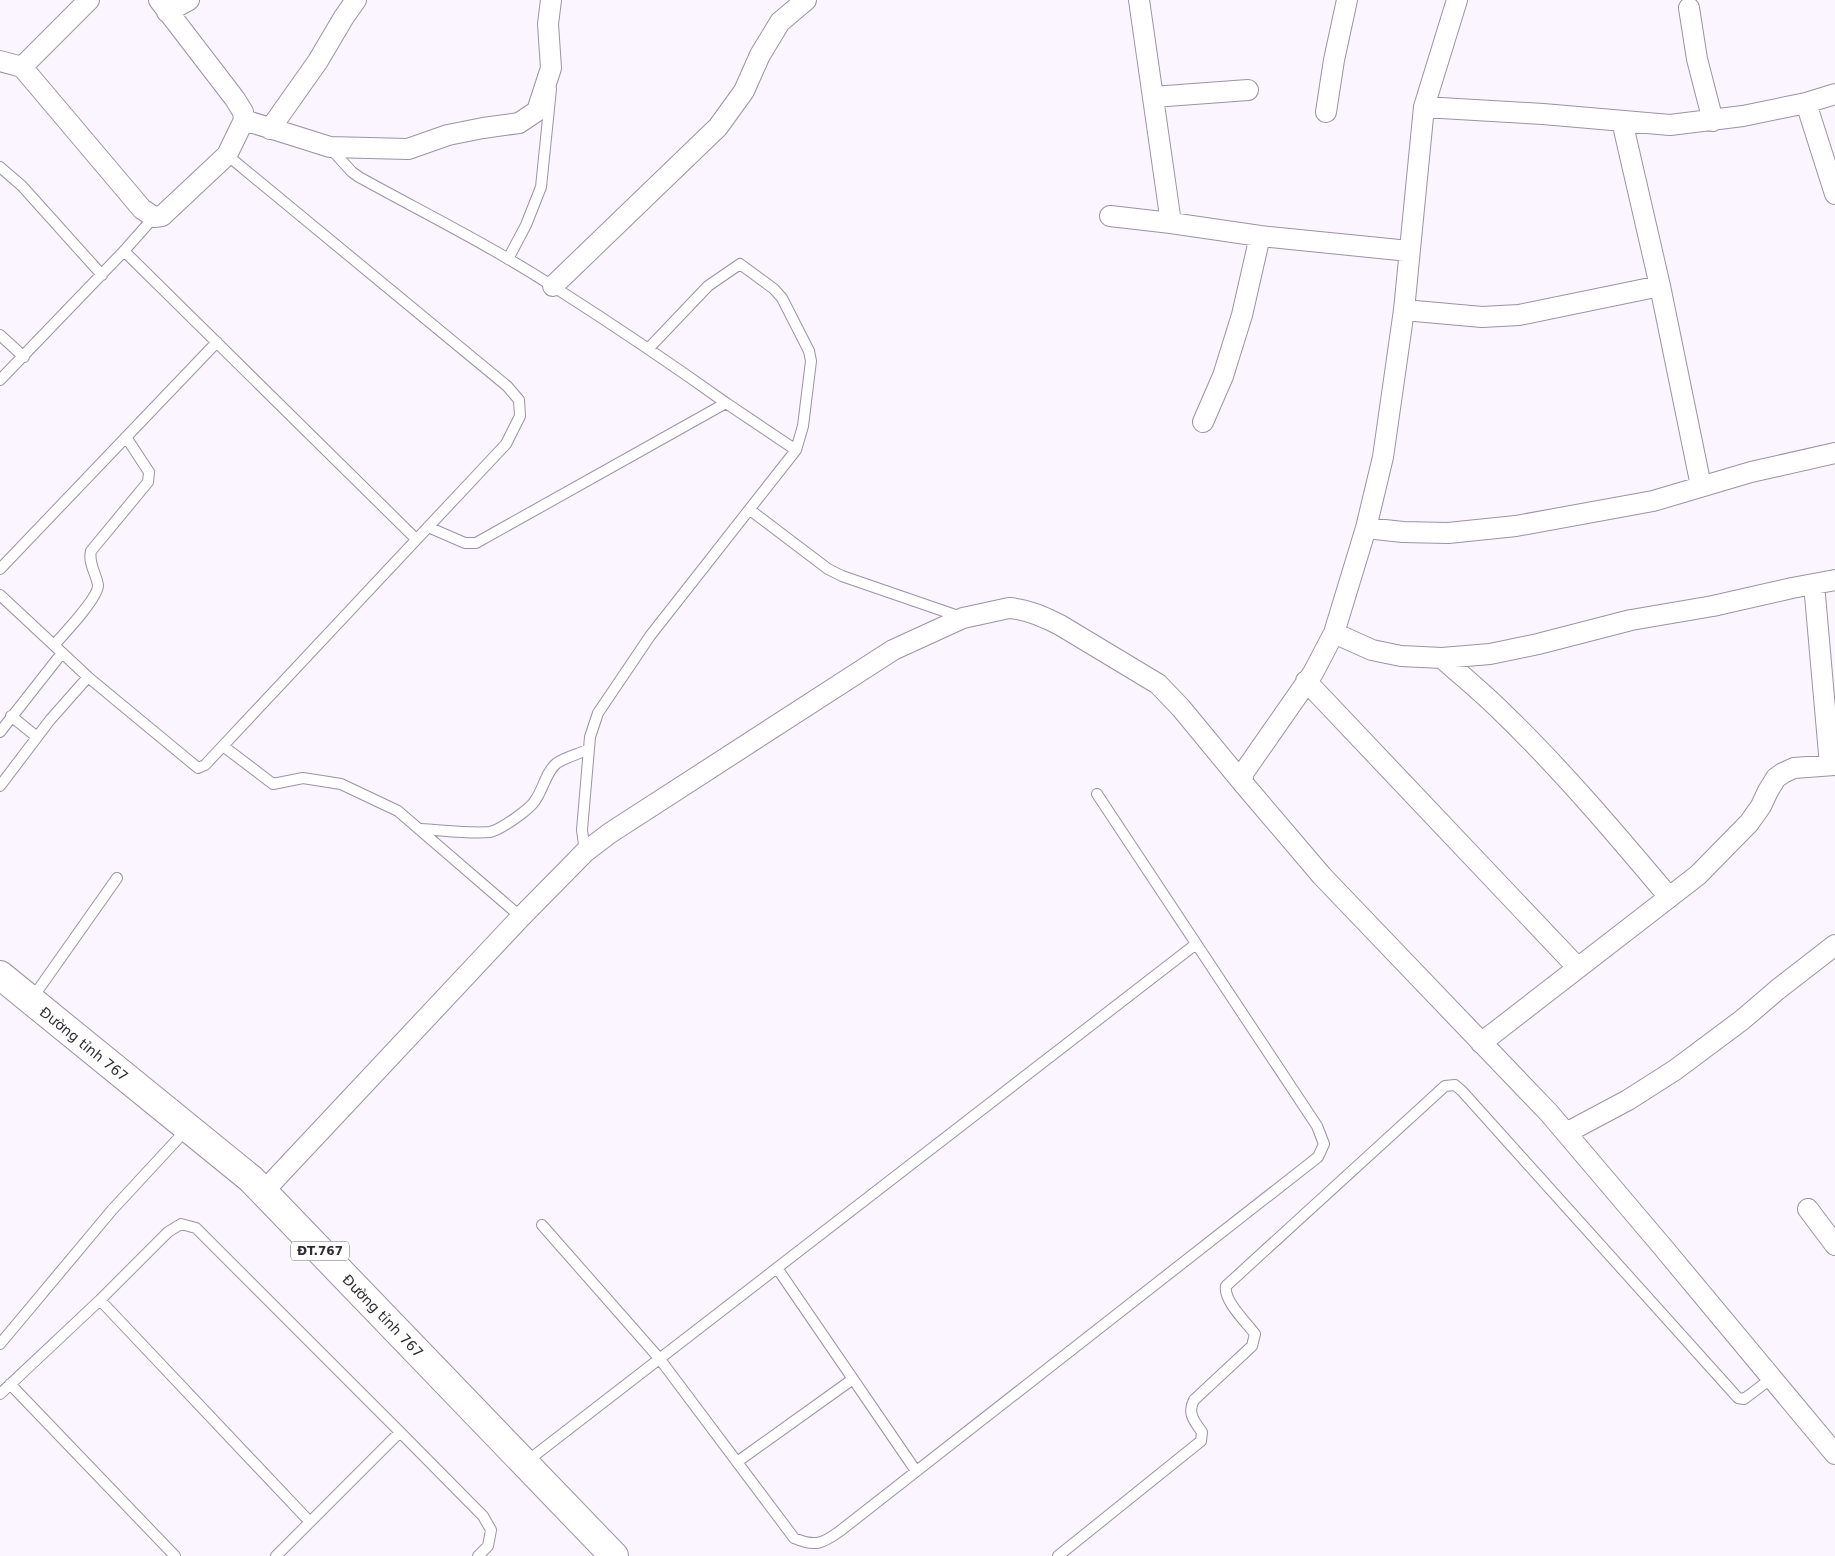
<svg xmlns="http://www.w3.org/2000/svg" width="1835" height="1556" font-family="'DejaVu Sans',sans-serif">
  <style>
    .lines { fill: none; stroke-linecap: round; stroke-linejoin: round }
    .service-casing { stroke: #9e91a7; stroke-width: 12 }
    .minor-casing { stroke: #9e91a7; stroke-width: 22 }
    .primary-casing { stroke: #9e91a7; stroke-width: 30 }
    .service { stroke: #fff; stroke-width: 10 }
    .minor { stroke: #fff; stroke-width: 20 }
    .primary { stroke: #fff; stroke-width: 28 }
    .labels { text-anchor: middle; dominant-baseline: central; stroke-width: 4.5; stroke-linejoin: round; paint-order: stroke }
    .shield { fill: #fff; stroke: #6e6b71; stroke-width: 1 }
    .shield-label { font-size: 12px; font-weight: bold; fill: #302b34 }
    .street-label { font-size: 14px; fill: #302b34; stroke: #fff }
  </style>
  <rect width="100%" height="100%" fill="#faf5fe"/>
  <g class="lines">
    <defs>
      <path id="service" d="M330,148L352,172L359,177C424,213 491,246 554,287C612,324 670,363 726,403
        M0,167L22,186L102,275
        M124,251L416,539
        M508,259L526,225L541,187L551,89
        M0,335L24,357
        M0,380L124,251L154,217
        M750,510L828,569L842,576L961,617
        M428,527L465,543H476L726,403L796,450
        M0,569L217,342
        M0,595L88,677L198,768L205,765L506,444L520,416L519,400L507,386L227,155
        M54,645C63,635 99,597 98,585C96,573 88,563 91,551L148,482L149,472L126,437
        M11,716L37,737
        M0,732L62,653
        M223,746L273,784L303,778L341,784L398,811L521,917
        M0,786L50,720L88,677
        M421,829C441,830 470,834 490,832C500,830 531,809 536,799C543,789 547,770 557,763C566,757 579,754 589,749
        M585,852L582,830L590,737L598,713L650,636L796,450L803,426L811,361L809,351L782,298L774,289L740,264L708,286L649,348
        M31,1000L117,878
        M542,1225L659,1358L794,1538C815,1547 822,1544 840,1531L1318,1157L1324,1144L1317,1126L1097,794
        M777,1268L916,1471
        M100,1300L310,1522
        M0,1344L112,1210L187,1129
        M10,1384L175,1556
        M0,1394L100,1300L168,1232L181,1224L196,1228L400,1432L483,1516L491,1530L488,1546L478,1556
        M526,1462L1196,944
        M737,1462L853,1379
        M276,1556L400,1432
        M1058,1556L1201,1441L1202,1432C1194,1421 1187,1413 1194,1400L1252,1346L1255,1334C1246,1322 1223,1300 1226,1286L1445,1086L1455,1085L1462,1091L1738,1398L1744,1399L1772,1378"/>
      <path id="minor" d="M1139,0L1171,223
        M1457,0L1424,107L1404,310L1383,457L1366,528L1334,633L1313,673L1244,772L1242,782L1322,876L1549,1113L1661,1245L1835,1454
        M1689,8L1697,59L1713,121
        M167,12L189,0
        M0,61L22,67L142,209L154,217L162,216L227,155L244,120L243,112L235,99L159,0
        M22,67L89,0
        M1153,97L1248,90
        M1806,103L1835,194
        M1424,107L1543,114L1670,125L1743,116L1806,103L1835,94
        M1326,112L1334,60L1347,0
        M244,120L330,147L408,149L448,135L483,128L519,123L537,111L551,68L548,24L551,0
        M1622,121L1660,286L1701,486
        M270,129L318,61L344,17L356,0
        M1110,216L1171,223L1260,236L1409,251
        M553,286L718,127L744,91L760,55L780,22L806,0
        M1404,310L1482,317L1519,315L1660,286
        M1203,422L1223,376L1242,315L1260,236
        M1366,528L1403,532L1448,533L1516,526L1653,501L1751,472L1835,453
        M1814,584L1830,765
        M1334,633L1372,650L1401,656L1442,658L1490,654L1538,644L1631,620L1713,606L1792,588L1835,580
        M1442,658C1462,676 1483,693 1502,712C1562,770 1616,834 1669,897
        M1306,681L1578,968
        M1481,1043L1698,875L1749,823L1761,806L1768,791L1776,778L1783,773L1794,768L1835,765
        M1566,1133L1628,1100L1675,1070L1742,1020L1777,990L1835,945
        M263,1192L521,917L585,852L610,833L893,650L963,618L1009,608C1027,609 1045,617 1060,625L1158,684L1181,708L1242,782
        M1808,1209L1835,1245"/>
      <path id="primary" d="M0,975L251,1179L614,1556"/>
    </defs>
    <!-- service casing -->
    <use href="#service" class="service-casing"/>
    <!-- minor casing -->
    <use href="#minor" class="minor-casing"/>
    <!-- primary casing -->
    <use href="#primary" class="primary-casing"/>
    <!-- service -->
    <use href="#service" class="service"/>
    <!-- minor -->
    <use href="#minor" class="minor"/>
    <!-- primary -->
    <use href="#primary" class="primary"/>
  </g>
  <g class="labels">
    <!-- shield labels -->
    <rect class="shield" x="291" y="1241.5" width="58" height="19" rx="4"/>
    <g class="shield-label">
      <text x="320" y="1251">ĐT.767</text>
    </g>
    <!-- street labels -->
    <g class="street-label">
      <text transform="translate(84 1044) rotate(39)">Đường tỉnh 767</text>
      <text transform="translate(383 1316) rotate(46)">Đường tỉnh 767</text>
    </g>
  </g>
</svg>
